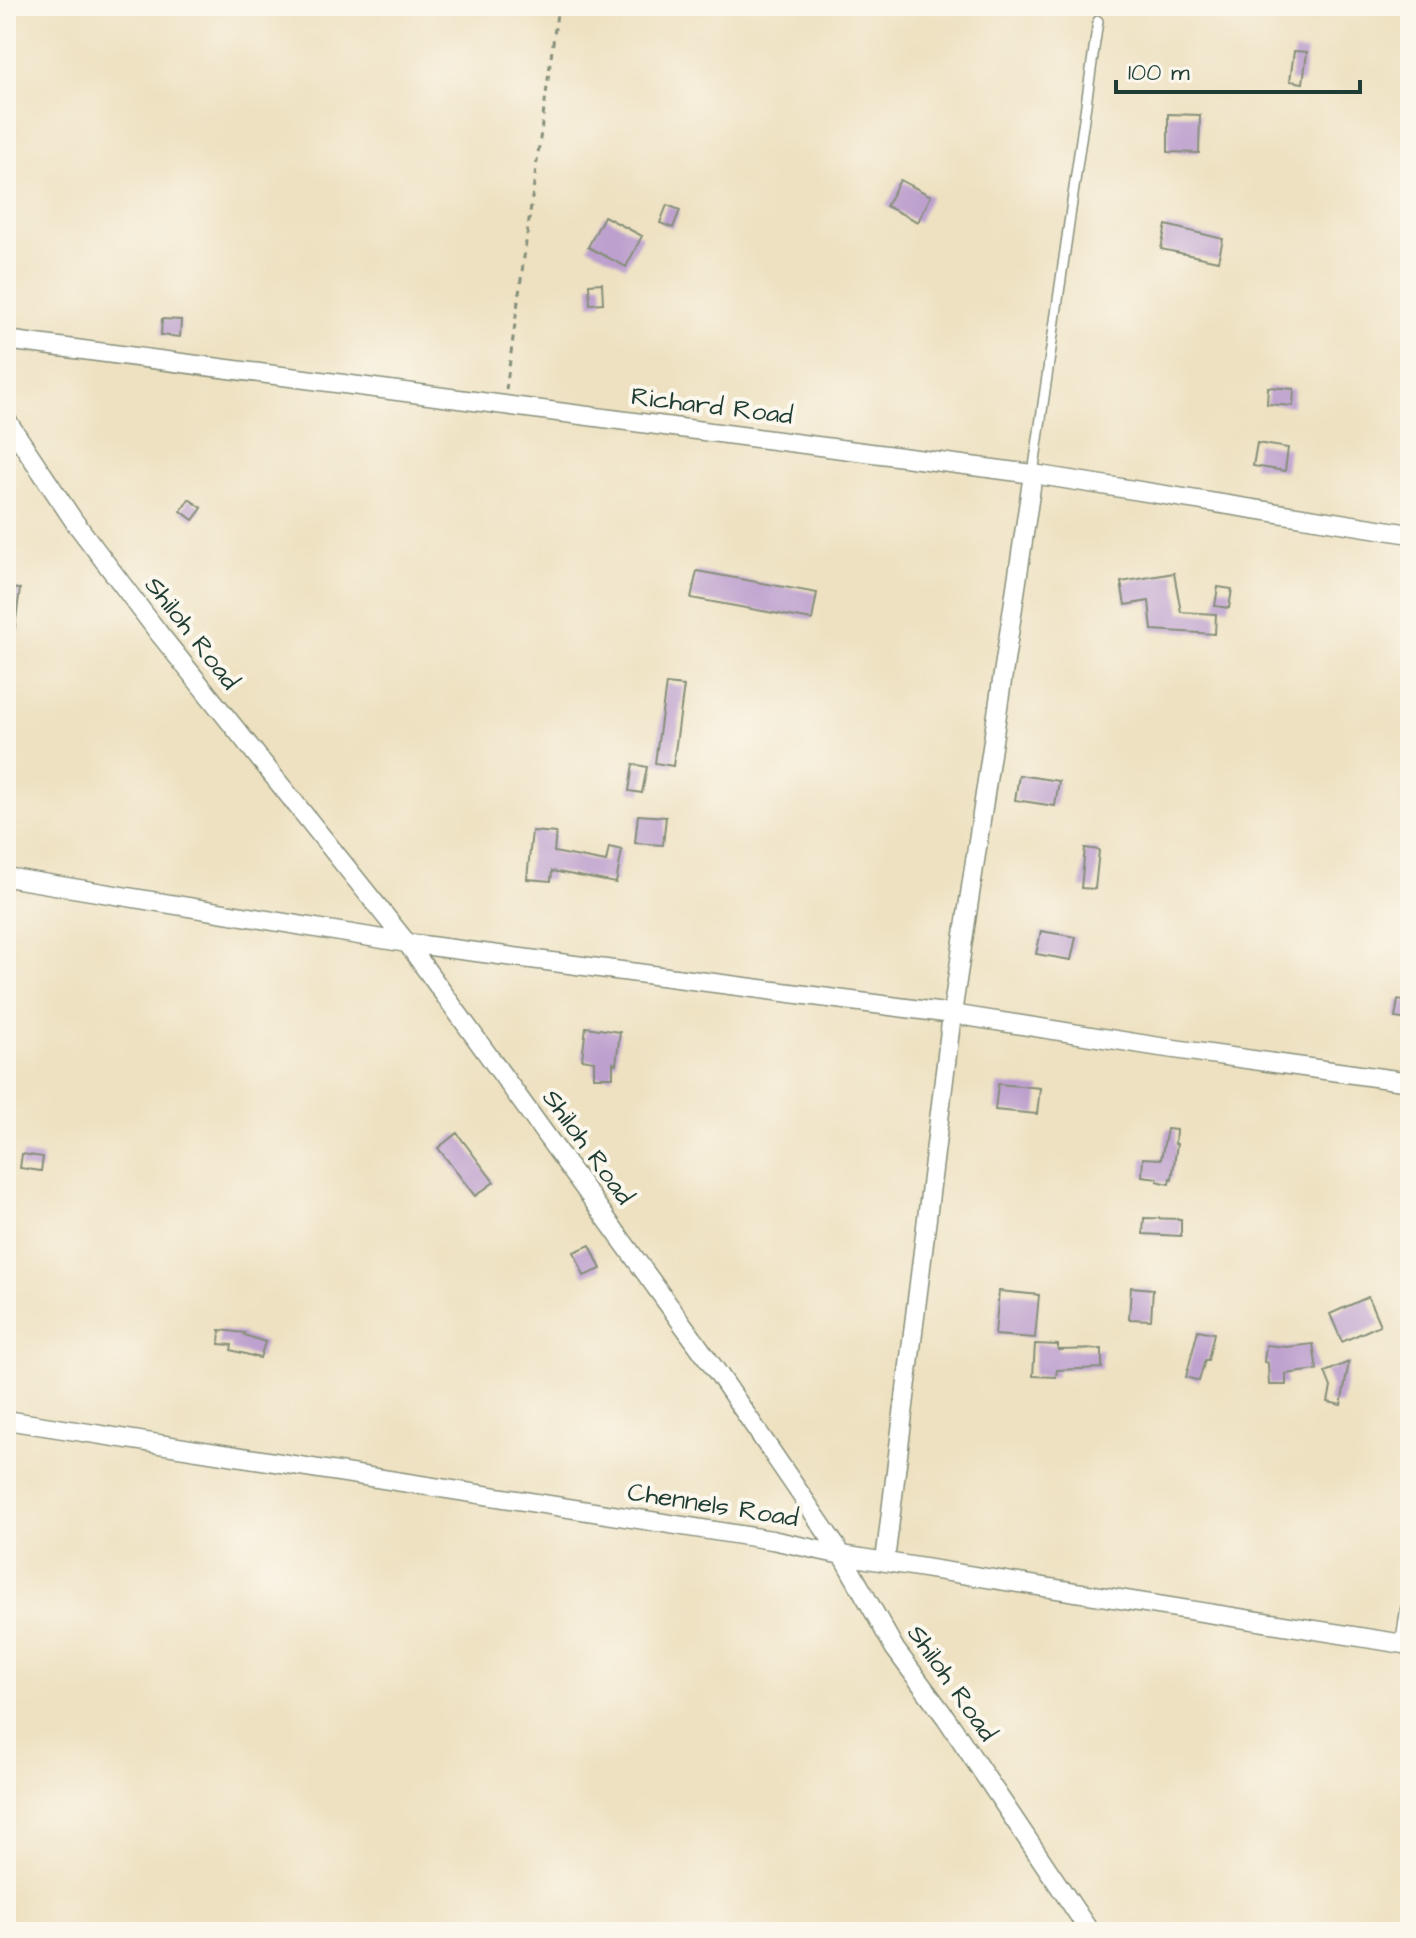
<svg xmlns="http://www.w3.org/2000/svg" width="1416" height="1938" font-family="'Architects Daughter',sans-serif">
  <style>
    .building { fill: #bda0ce }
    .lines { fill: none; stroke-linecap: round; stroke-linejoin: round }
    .service-casing { stroke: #868f7a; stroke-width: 12 }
    .minor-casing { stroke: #868f7a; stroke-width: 21 }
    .path { stroke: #868f7a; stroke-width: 3; stroke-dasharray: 6 6; stroke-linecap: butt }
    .service { stroke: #fff; stroke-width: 9 }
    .minor { stroke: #fff; stroke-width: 18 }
    .labels { text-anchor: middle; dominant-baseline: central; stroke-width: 8; stroke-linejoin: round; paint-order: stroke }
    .street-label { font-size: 26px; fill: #1f3d34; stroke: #fbf7ec }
  </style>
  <rect width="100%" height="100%" fill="#fbf7ec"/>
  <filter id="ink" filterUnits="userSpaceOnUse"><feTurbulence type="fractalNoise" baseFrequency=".0125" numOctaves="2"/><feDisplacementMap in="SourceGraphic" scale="16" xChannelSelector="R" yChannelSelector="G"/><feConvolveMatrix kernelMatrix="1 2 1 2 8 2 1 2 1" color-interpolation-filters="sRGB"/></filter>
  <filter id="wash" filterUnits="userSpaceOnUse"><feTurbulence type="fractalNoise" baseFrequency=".006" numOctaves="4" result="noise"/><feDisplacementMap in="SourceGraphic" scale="32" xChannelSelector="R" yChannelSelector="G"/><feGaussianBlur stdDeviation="1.8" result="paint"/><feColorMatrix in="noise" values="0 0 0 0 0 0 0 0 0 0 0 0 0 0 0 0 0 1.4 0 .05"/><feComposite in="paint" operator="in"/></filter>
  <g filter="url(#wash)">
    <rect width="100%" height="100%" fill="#eee1c1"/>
    <g id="blocks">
      <!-- building -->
      <path class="building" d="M1294,51L1307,52L1303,83L1290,81Z
        M1168,114L1200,115L1199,153L1168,152Z
        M900,180L931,196L918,222L886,206Z
        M667,205L680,210L673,228L660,223Z
        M604,216L642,236L626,267L588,247Z
        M1166,225L1223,239L1218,261L1161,249Z
        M602,283L603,303L590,304L589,284Z
        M162,319L181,320L180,337L161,335Z
        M1268,387L1294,389L1293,406L1267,404Z
        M1257,443L1288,448L1285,471L1253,466Z
        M189,499L202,508L193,520L181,511Z
        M697,571L817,593L812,620L691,598Z
        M1174,573L1181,612L1216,614L1215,634L1152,630L1149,601L1125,605L1121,582Z
        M1218,587L1232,589L1229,608L1215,606Z
        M6,588L20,589L14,634L6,633Z
        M666,684L684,686L673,766L655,763Z
        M633,764L647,767L642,793L629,791Z
        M1019,775L1059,781L1055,806L1015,800Z
        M638,815L666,817L663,845L635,843Z
        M532,831L556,833L554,852L606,862L609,847L622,850L616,883L552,871L551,881L527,879Z
        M1085,848L1099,850L1095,889L1081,888Z
        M1041,931L1076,937L1071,960L1036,954Z
        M1398,1000L1410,1002V1020L1395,1018Z
        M586,1027L620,1032L616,1064L613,1063V1077H594V1061L582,1059Z
        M998,1084L1040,1088L1037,1114L995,1110Z
        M1167,1129L1176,1130L1175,1144H1177L1172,1179L1170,1178L1169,1184L1157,1181L1158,1178L1142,1176L1143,1158L1161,1159Z
        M457,1133L494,1182L475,1196L438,1148Z
        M22,1154L43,1157L41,1171L20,1168Z
        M1144,1218L1181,1219V1236L1143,1234Z
        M590,1245L601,1269L584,1276L574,1252Z
        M1131,1287L1153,1289L1151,1320L1129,1319Z
        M999,1291L1039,1295L1035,1338L995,1335Z
        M1368,1297L1380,1325L1342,1342L1330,1314Z
        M220,1330L245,1333L244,1335L265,1342L260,1358L231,1350L232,1345L219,1344Z
        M1198,1330L1214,1333L1208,1360H1205L1199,1381L1186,1377Z
        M1035,1344L1058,1345V1350L1102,1349V1368L1057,1370L1056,1377L1033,1376Z
        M1313,1344L1317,1370L1286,1374V1385H1269L1268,1363L1264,1362L1266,1345L1287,1347Z
        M1349,1362L1341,1405L1328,1402L1331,1387L1325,1372Z"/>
    </g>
  </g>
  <g filter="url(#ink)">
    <use href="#blocks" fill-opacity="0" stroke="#868f7a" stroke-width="2"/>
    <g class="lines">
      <defs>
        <path id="service" d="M1033,474L1098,21"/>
        <path id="minor" d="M6,340L1033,474L1410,534
          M6,419L74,521L158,632L407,943L720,1376L842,1555L895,1649L946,1718L1090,1932
          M6,877L407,943L952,1014L1160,1047L1410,1082
          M6,1420L772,1540L842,1555L1410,1645
          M885,1561L952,1014L1033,474
          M1405,1644L1410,1610"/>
      </defs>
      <!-- service casing -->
      <use href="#service" class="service-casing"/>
      <!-- minor casing -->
      <use href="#minor" class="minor-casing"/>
      <!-- path -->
      <path class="path" d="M506,390L558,6"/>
      <!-- service -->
      <use href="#service" class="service"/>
      <!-- minor -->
      <use href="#minor" class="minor"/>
    </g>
  </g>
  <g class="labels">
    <!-- street labels -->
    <g class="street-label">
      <text transform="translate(712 406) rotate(7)">Richard Road</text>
      <text transform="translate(192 633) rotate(52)">Shiloh Road</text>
      <text transform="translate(588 1147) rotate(54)">Shiloh Road</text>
      <text transform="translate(713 1505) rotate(9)">Chennels Road</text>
      <text transform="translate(952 1683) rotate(55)">Shiloh Road</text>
    </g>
  </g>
  <!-- margin -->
  <rect width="1416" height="1938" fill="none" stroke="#fbf7ec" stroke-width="32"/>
  <!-- scale -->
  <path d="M1116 80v12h244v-12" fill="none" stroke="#1f3d34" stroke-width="4"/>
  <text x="1128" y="80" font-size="24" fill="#1f3d34" stroke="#fbf7ec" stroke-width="6" paint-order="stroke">100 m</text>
</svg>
